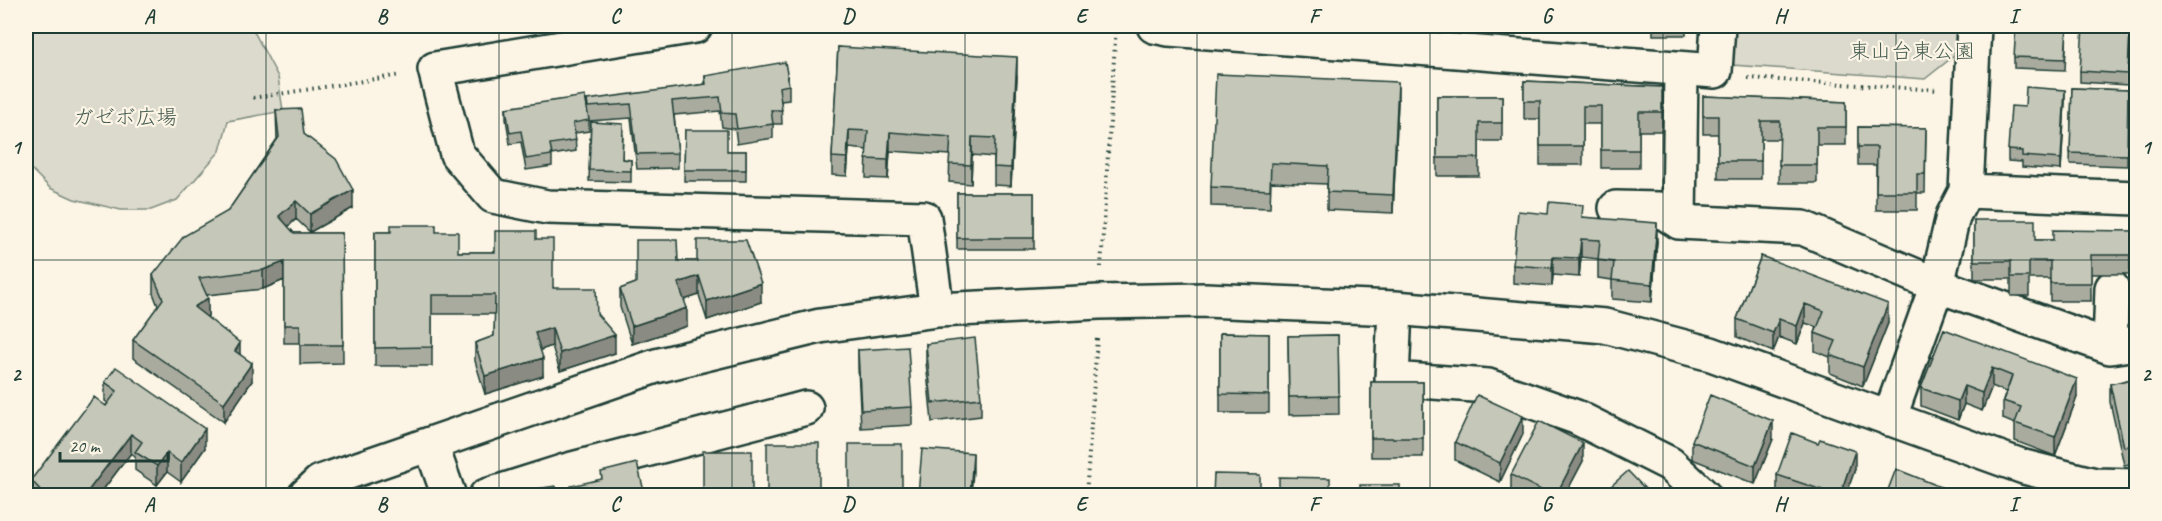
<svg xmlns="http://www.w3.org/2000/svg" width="2162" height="521" font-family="Caveat,'Klee One',sans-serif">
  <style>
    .green { fill: #dcdacc; stroke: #7e8c80; stroke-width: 1.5 }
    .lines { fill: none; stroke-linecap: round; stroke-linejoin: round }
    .minor-casing { stroke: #1f3d34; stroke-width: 38 }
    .path { stroke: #1f3d34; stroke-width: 4; stroke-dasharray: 1.5 4.5; stroke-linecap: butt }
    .minor { stroke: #fcf5e5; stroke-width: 33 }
    .wall { fill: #a9ab9f; stroke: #1f3d34; stroke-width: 1.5 }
    .shaded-wall { fill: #8a8b82; stroke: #1f3d34; stroke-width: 1.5 }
    .building { fill: #c5c7b9; stroke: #1f3d34; stroke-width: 1.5 }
    .grid { fill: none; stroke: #1f3d34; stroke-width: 1.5; stroke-opacity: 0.55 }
    .labels { text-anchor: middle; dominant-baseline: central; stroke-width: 4.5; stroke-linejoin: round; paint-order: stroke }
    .park-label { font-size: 21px; fill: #455c52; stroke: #fcf5e5 }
    .neatline { fill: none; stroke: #1f3d34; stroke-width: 2 }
    .grid-label { font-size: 20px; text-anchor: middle; font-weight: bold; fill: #1f3d34 }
  </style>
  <rect width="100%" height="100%" fill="#fcf5e5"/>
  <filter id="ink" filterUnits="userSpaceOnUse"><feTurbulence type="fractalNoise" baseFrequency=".0167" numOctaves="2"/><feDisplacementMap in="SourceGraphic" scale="12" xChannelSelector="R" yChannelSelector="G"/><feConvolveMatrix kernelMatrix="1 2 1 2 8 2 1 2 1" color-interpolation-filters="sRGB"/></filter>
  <g filter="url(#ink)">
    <!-- green -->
    <path class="green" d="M26,26H251L278,77L283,111L228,121L220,151L177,200L151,210H121L74,199L50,188L26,164Z
      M1734,26H1957L1955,55L1925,79L1732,65Z"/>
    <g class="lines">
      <defs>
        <path id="minor" d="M695,26L435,69L457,154L493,196L547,207L924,218L937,310
          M1154,26L1169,29L1715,71L1718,26
          M1966,191L2136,198
          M1616,208L1659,209L1679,222L1803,228L1937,285L2110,347L2136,343
          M1679,222L1681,69
          M1395,308L1392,379L1488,386L1576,417L1670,464L1704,496
          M2110,347L2112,288
          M1889,419L1937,285L1953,216L1966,191L1974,26
          M431,445L449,496
          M305,496L320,482L656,366L820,326L937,310L1099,302L1205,300L1395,308L1605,326L1711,354L2024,467L2095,485L2136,486
          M486,496L565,471L806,408"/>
      </defs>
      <!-- minor casing -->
      <use href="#minor" class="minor-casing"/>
      <!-- path -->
      <path class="path" d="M1748,78L1938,90
        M253,98L401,75
        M1101,267L1116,26
        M1086,496L1097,338"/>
      <!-- minor -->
      <use href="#minor" class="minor"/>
    </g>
    <!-- wall -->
    <path class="wall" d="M1560,26H1605V27H1560Z
      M1653,26H1686V35H1653Z
      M2067,26L2065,70L2014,68V57Z
      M2130,37L2128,85L2080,82V71Z
      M838,47L1017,76L1011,186L994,185V157L972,155L971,184L949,182L950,155L890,151L888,179L866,178L867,150L849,148L847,176L832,175V157Z
      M705,76L789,85V100L781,101L782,124H773V138L737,144L735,129L722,127L720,111L674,115L678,153V168L637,169L631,118L589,121V131L575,133L576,151L552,155V166L526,170L521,142L510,144L506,119V108L587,105L705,84Z
      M1524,81L1662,87V131H1639V168H1601V124H1583V165H1540V119H1524Z
      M2072,88L2128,90L2127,166L2070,164Z
      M1437,96H1502V141H1479V176H1437Z
      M1703,96L1846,102V145H1817V183H1779L1780,139H1761V179H1718V134H1703Z
      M1398,100L1393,213L1327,210V184L1271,182L1270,208L1211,206V187Z
      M2065,101L2061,170L2022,167V162L2008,161V150L2025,107Z
      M276,110L304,134L353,208L310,232L296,219L288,227L294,233H342L343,363L300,364V343H284V280L263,289L207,295L208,316L207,317L240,354L252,381L224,422L133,358V340L158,306L153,293V275L228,211L277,139Z
      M591,122L623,135L622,159L631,160V182L589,181Z
      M1858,127L1926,128L1925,193H1917V210H1876V165H1858Z
      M685,130L727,151H746V181H684Z
      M957,193H1034V249H957Z
      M1583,217L1657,241L1652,302L1612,299V280L1598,278V259L1581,257L1579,277L1553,275L1552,286L1513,283V265Z
      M1974,220L2035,240H2053L2136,231V310H2130V274H2091V301H2050V279H2029V296H2011V279H1974Z
      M375,232H436L458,252H495L536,239L553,288L597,314L615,353L560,371L552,346L540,350L543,376L485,394L475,361V343L494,336L495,314H432V366H375Z
      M1761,256L1888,323L1863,386L1830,373V357L1815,351V333L1817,327L1805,323L1797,344L1779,337L1773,352L1737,337V319Z
      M678,261H697L761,302L707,320L699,295L684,300L687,326L632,344L620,307V289L636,283Z
      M1944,329L2077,397L2055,456L2015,441V424L2003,419V401L2006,392L1992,386L1982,411L1964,404L1958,420L1921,406V388Z
      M1220,333L1269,334V413H1220Z
      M1338,335L1339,414L1289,415L1288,336Z
      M926,344L981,398V416L932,422L926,362Z
      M858,350L912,407V425L861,428L858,368Z
      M2136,378V463L2124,465L2110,402V384Z
      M105,382L205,448L181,482L167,472L157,485L135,470V456L131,453L99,495H31V480L108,403L105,401Z
      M1371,382H1423V457H1371Z
      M1523,434L1500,482L1455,460V442Z
      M1773,439L1755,484L1692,459V441Z
      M1818,443L1855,469L1846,495H1782L1777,494V475Z
      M1583,461L1565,495H1515L1511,493V475Z"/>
    <!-- shaded-wall -->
    <path class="shaded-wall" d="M2130,26V37L2128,85V74Z
      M1017,57V76L1011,186V168Z
      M1398,82V100L1393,213V195Z
      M2065,90V101L2061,170V159Z
      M849,130V148L847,176V158Z
      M890,132V151L888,179V160Z
      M972,137V155L971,184V165Z
      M353,190V208L310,232V214Z
      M296,201V219L279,234V216Z
      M1657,223V241L1652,302V284Z
      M1581,239V257L1579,277V258Z
      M1553,257V275L1552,286V268Z
      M284,262V280L263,289V270Z
      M699,276V295L678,302V283Z
      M761,283V302L707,320V301Z
      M208,298V316L194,326V307Z
      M1805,304V323L1797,344V326Z
      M1888,304V323L1863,386V367Z
      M687,308V326L632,344V326Z
      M1779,319V337L1773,352V333Z
      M552,328V346L535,352V333Z
      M615,335V353L560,371V353Z
      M240,343V361L235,351Z
      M543,358V376L485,394V376Z
      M252,363V381L224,422V403Z
      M1992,368V386L1982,411V393Z
      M2077,379V397L2055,456V437Z
      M1964,386V404L1958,420V401Z
      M1523,416V434L1500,482V463Z
      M1773,421V439L1755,484V466Z
      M205,429V448L181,482V463Z
      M131,434V453L99,495H85Z
      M1583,443V461L1565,495H1556Z
      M1855,451V469L1846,495H1840Z
      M167,453V472L157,485V466Z
      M973,453V472L971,495H970Z"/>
    <!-- building -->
    <path class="building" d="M2016,26H2067L2065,59L2014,57Z
      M2083,26H2130L2128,74L2080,71Z
      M838,47L1017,57L1011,168L994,167L995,138L972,137L971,165L949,164L951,137L890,132L888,160L866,159L868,131L849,130L847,158L832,157Z
      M785,62L789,85L779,87L782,110H771L773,124L737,129L735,114L722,113L720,97L672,101L678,153L637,154L631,104L588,107L587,100L706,84L705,76Z
      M1216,74L1398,82L1393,195L1327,192L1328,166L1271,163L1270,190L1211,187Z
      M1524,81L1662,87V112H1639V150H1601V106H1583V146H1540V101H1524Z
      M2026,87L2065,90L2061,159L2022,156V151L2008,150L2011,106L2025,107Z
      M2072,88L2128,90L2127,155L2070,153Z
      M585,96L589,120L573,123L576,140L550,144L552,155L526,159L521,131L510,133L506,108Z
      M1437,96H1502V123H1479V158H1437Z
      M1703,96L1846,102V127H1817V165H1779L1780,121H1761V161H1718V116H1703Z
      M301,109L304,134L336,159L353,190L310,214L296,201L279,216L294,233H342L343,345H300V325H284V262L263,270L199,278L208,298L194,307L240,343L235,351L252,363L224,403L133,340L163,299L153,275L184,236L228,211L279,137L276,110Z
      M591,122L623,124L622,159L631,160V171L589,170Z
      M1858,127L1926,128L1925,174H1917V192H1876L1877,147H1858Z
      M685,130H727V151H746V170H684Z
      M957,193H1034V238H957Z
      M1549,202L1583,205L1582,217L1657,223L1652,284L1612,280L1614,262L1598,260L1600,240L1581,239L1579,258L1553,257L1552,268L1513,265L1518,211L1548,214Z
      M1974,220H2035V240H2053V230L2136,231V292H2130V255H2091V283H2050V261H2029V277H2011V261H1974Z
      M391,225H436V232H458V252H495V231H536V239H553V288H596L597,314L615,335L560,353L552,328L535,333L543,358L485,376L475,343L494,336L495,295H432V347L375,348V232H391Z
      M636,240H677L678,261H697V240H746L761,283L707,301L699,276L678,283L687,308L632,326L620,289L636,283Z
      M1761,256L1888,304L1863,367L1830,355L1836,341L1815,333L1824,311L1805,304L1797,326L1779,319L1773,333L1737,319Z
      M1944,329L2077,379L2055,437L2015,423L2021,407L2003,401L2012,376L1992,368L1982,393L1964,386L1958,401L1921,388Z
      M1220,333L1269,334V395L1220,394Z
      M1338,335L1339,396L1289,397L1288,336Z
      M975,338L981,398L932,403L926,344Z
      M908,347L912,407L861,410L858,350Z
      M116,367L205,429L181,463L167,453L157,466L135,452L142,442L131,434L85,495H42L43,493L31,480L94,397L106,406L117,391L105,382Z
      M2136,378V444L2124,447L2110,384Z
      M1371,382H1423V438H1371Z
      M1477,395L1523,416L1500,463L1455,442Z
      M1710,395L1773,421L1755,466L1692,441Z
      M1539,421L1583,443L1556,495H1551L1511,475Z
      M1792,433L1818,443L1820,439L1855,451L1840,495H1837L1777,475Z
      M767,443H819V495H767Z
      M849,444H902V495H849Z
      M922,449L973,453L970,495H918Z
      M703,451H752V495H703Z
      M637,463L645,495H573L571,486L602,479L601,472Z
      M1896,469L1946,489L1943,495H1886Z
      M1628,471L1651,495H1601Z
      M1214,474L1260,475V495H1213Z
      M1279,477L1330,478V495H1279Z
      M1360,485H1400V495H1360Z
      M555,486L557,495H496Z
      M392,490L393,495H374Z
      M1963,492L1972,495H1962Z"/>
  </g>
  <!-- grid -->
  <path class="grid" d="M266,26V496M499,26V496M732,26V496M965,26V496M1197,26V496M1430,26V496M1663,26V496M1896,26V496M26,260H2136"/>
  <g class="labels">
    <!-- park labels -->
    <g class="park-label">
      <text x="1912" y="51">東山台東公園</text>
      <text x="125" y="117">ガゼボ広場</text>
    </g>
  </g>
  <!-- margin -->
  <rect width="2162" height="521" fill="none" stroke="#fcf5e5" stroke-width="66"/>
  <!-- scale -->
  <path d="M60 452v9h108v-9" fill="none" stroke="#1f3d34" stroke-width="3"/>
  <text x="69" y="452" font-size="18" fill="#1f3d34" stroke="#fcf5e5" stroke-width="4.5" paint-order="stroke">20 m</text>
  <rect x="33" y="33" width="2096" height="455" class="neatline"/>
  <g class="grid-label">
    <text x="149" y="23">A</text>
    <text x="382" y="23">B</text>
    <text x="615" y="23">C</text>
    <text x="848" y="23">D</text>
    <text x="1081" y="23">E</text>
    <text x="1314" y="23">F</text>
    <text x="1547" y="23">G</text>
    <text x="1780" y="23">H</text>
    <text x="2013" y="23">I</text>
    <text x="16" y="154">1</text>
    <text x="2146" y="154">1</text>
    <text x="16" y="381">2</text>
    <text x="2146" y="381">2</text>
    <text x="149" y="511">A</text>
    <text x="382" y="511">B</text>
    <text x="615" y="511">C</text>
    <text x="848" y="511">D</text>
    <text x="1081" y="511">E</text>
    <text x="1314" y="511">F</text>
    <text x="1547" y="511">G</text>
    <text x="1780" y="511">H</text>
    <text x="2013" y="511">I</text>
  </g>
</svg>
